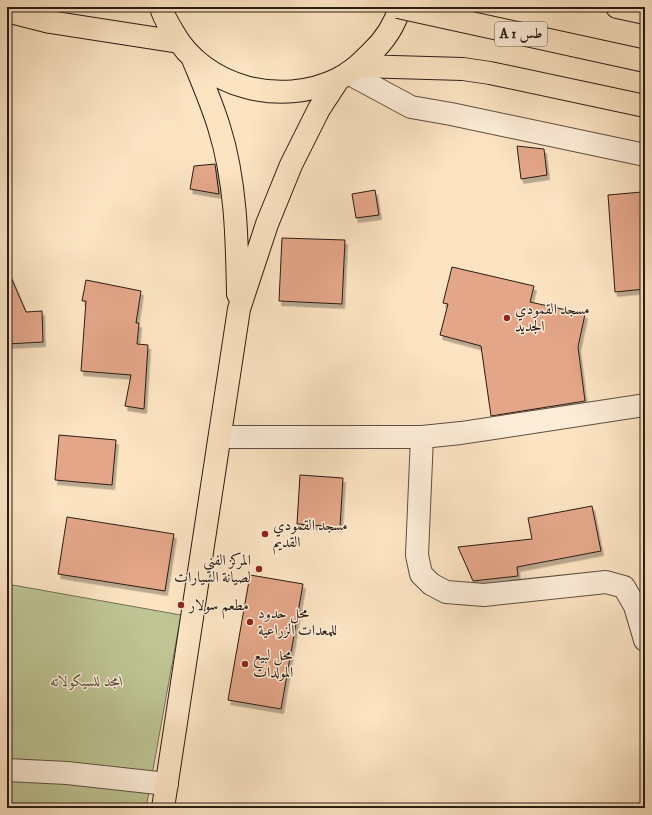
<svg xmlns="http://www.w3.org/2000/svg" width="652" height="815" font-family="'IM FELL DW Pica',Amiri,serif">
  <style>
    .green { fill: #bec494; stroke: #747054 }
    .building { fill: #e4a689; stroke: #291c13; filter: url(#shadow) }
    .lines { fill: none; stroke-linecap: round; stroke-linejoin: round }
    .minor-casing { stroke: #5e4e3f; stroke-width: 24 }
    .highway-casing { stroke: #291c13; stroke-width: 24 }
    .minor { stroke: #fdedd8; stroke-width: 22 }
    .highway { stroke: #fce4c3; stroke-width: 22 }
    .highway-bridge-casing { stroke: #291c13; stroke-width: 24; stroke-linecap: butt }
    .highway-bridge { stroke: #fce4c3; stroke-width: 22 }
    .poi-dot { fill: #8f2418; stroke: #fdedd8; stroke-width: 1.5 }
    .labels { text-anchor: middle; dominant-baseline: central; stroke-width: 3; stroke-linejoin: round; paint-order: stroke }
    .shield { fill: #fdedd8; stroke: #695b4e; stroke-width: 1 }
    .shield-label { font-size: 14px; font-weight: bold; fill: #291c13 }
    .poi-label { font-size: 15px; fill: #291c13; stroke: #fdedd8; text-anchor: start }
    .park-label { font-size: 15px; font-style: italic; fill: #564e3a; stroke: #fdedd8 }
  </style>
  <defs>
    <filter id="shadow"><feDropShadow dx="2.5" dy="4.5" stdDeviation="0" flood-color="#0004"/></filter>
  </defs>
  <rect width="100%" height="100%" fill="#fce4c3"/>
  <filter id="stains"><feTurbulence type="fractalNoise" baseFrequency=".005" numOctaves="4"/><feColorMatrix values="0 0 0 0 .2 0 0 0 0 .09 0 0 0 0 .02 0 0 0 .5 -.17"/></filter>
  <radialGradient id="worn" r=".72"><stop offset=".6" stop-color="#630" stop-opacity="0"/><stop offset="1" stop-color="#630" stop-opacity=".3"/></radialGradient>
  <!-- green -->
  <path class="green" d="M7,584L181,615L146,808H7Z"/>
  <!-- building -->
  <path class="building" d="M517,146L544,149L547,175L521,179Z
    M215,164L219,194L190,189L194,166Z
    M375,190L379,215L356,218L352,194Z
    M642,192L645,230V289L615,292L608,195Z
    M282,238L345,240L342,304L279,301Z
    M452,267L534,286L530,302L585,314L578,347L585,401L491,416L481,346L440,335L448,304L443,303Z
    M7,268L26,312L42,311L43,342L7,344Z
    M86,280L141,291L136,323H139L137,344L148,345L144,409L125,406L131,375L81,371L86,301H82Z
    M59,435L116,440L112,485L55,480Z
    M300,475L343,478L340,527L297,524Z
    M592,506L601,551L517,567L518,576L473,581L458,547L532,539L528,518Z
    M67,517L174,534L165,591L58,574Z
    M250,575L303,584L281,709L228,700Z"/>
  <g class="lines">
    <defs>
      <path id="minor" d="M348,73L411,107L451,114L645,155
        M220,437H422L461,433L645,405
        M422,437L417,555L421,574L431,584L446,592L484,595L606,582L624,587L635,606L645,640
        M7,770L67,773L167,784"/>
      <path id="highway" d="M161,7C163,16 168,24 173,32C204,88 281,107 338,79C351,73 361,63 371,53C384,41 395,24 400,7
        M617,7L645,13
        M7,11L50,22L179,42
        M193,59C202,81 212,104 219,127C236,181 237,238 238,294
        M359,66L463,69L490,73L645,106
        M163,808L239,309L267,224L291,165L319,109L338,80"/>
    </defs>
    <!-- minor casing -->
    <use href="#minor" class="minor-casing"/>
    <!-- highway casing -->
    <use href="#highway" class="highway-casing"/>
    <!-- minor -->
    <use href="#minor" class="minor"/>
    <!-- highway -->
    <use href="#highway" class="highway"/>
    <defs>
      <path id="highway-bridge" d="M398,7L645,61"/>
    </defs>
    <!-- highway-bridge casing -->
    <use href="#highway-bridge" class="highway-bridge-casing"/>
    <!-- highway-bridge -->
    <use href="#highway-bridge" class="highway-bridge"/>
  </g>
  <!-- markers -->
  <g class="poi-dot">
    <circle cx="507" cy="318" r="4"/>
    <circle cx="265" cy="534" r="4"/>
    <circle cx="259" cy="569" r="4"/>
    <circle cx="181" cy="605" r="4"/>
    <circle cx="250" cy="622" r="4"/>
    <circle cx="245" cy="664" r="4"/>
  </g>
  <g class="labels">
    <!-- shield labels -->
    <rect class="shield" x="495" y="22" width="52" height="24" rx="3"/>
    <g class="shield-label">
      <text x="521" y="34">A 1 طس</text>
    </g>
    <!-- poi labels -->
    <g class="poi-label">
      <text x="515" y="309">مسجد القمودي<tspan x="515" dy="17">الجديد</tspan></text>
      <text x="273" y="525">مسجد القمودي<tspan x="273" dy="17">القديم</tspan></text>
      <text x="251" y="560" text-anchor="end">المركز الفني<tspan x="251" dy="17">لصيانة السيارات</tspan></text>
      <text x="189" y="605">مطعم سولار</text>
      <text x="258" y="613">محل حدود<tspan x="258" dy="17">للمعدات الزراعية</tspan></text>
      <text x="253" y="655">محل لبيع<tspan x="253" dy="17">المولدات</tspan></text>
    </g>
    <!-- park labels -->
    <g class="park-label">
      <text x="87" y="681">امجد للسيكولاته</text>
    </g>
  </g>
  <!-- margin -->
  <rect width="652" height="815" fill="none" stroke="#fce4c3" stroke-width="24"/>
  <rect x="8" y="8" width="636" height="799" fill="none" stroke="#291c13" stroke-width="2"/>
  <rect x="12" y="12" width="628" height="791" fill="none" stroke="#291c13"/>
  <rect width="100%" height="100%" filter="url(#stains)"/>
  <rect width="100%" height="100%" fill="url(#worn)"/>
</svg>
